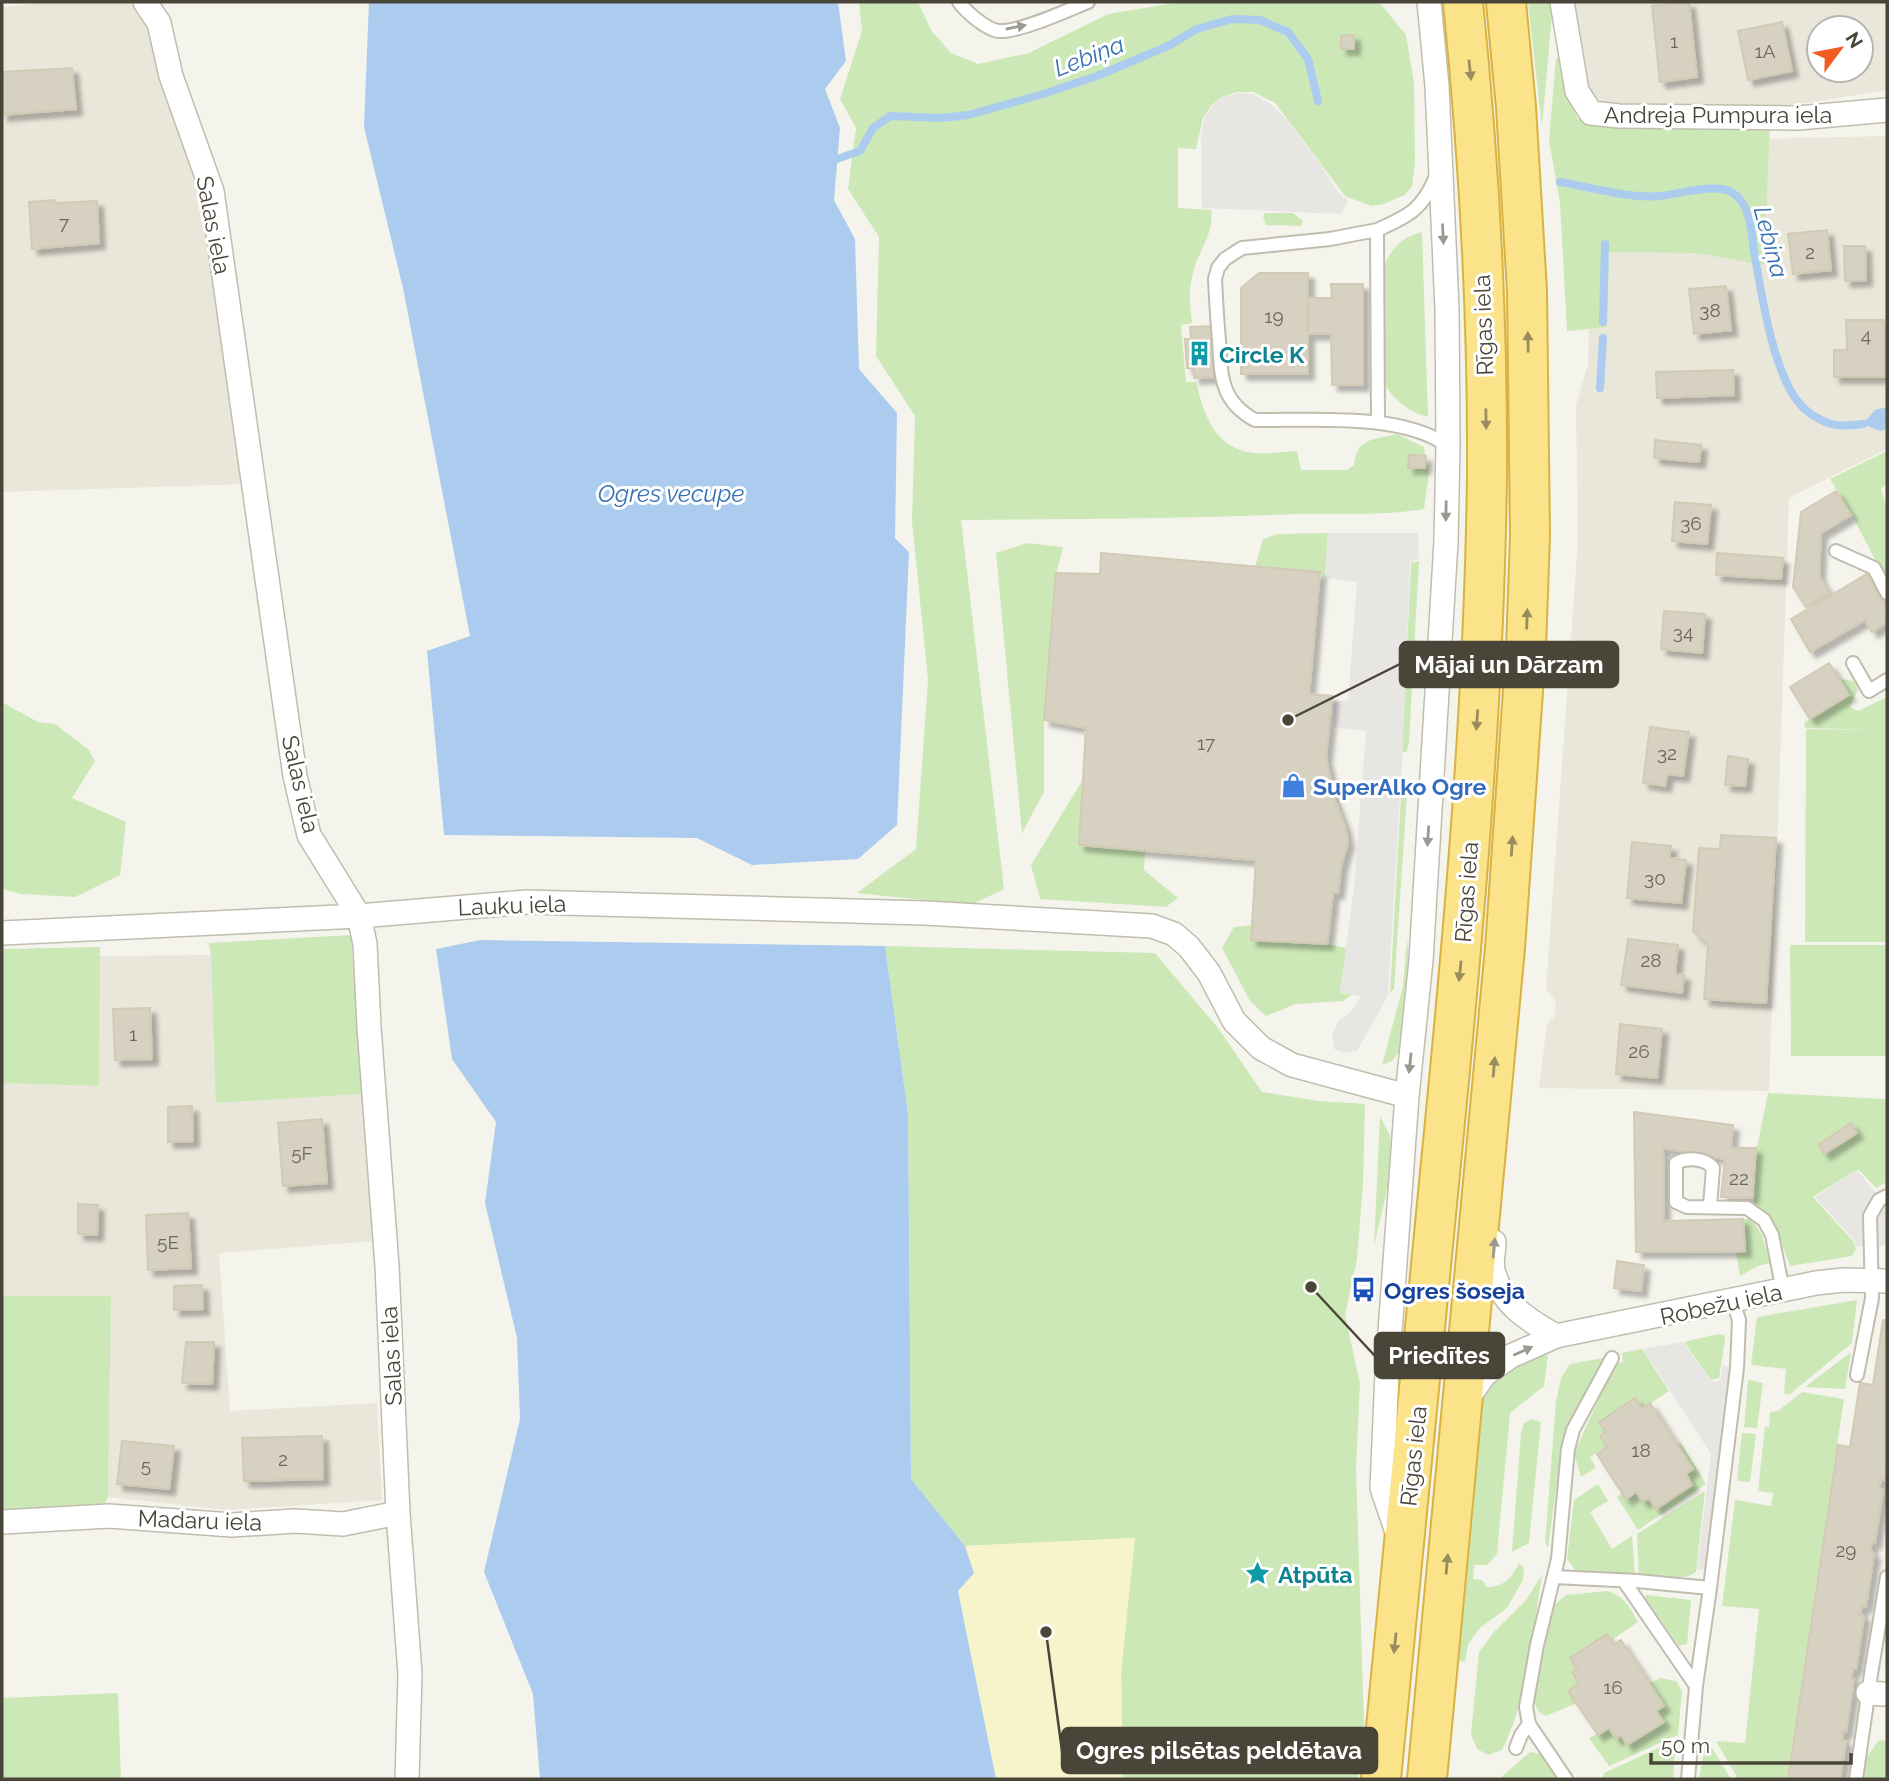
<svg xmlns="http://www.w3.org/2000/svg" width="1889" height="1781" font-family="Raleway,sans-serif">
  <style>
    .residential { fill: #e9e6da; fill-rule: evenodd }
    .green { fill: #cce8b7 }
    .sand { fill: #f7f3ca }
    .parking { fill: #e8e6e3 }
    .water { fill: #abccef }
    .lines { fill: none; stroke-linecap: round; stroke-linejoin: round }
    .stream { stroke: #abccef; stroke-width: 8 }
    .building { fill: #d7d1c2; stroke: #d2cab5; stroke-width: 2; filter: url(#shadow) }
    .service-casing { stroke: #c1bdae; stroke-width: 16 }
    .minor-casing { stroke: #c1bdae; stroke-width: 26 }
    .trunk-casing { stroke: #d9b242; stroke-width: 42 }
    .service { stroke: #fff; stroke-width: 12 }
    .minor { stroke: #fff; stroke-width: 23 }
    .trunk { stroke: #fae389; stroke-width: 38 }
    .oneway { fill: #9b9992 }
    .oneway2 { fill: #998c5d }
    .labels { text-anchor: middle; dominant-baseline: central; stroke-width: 6; stroke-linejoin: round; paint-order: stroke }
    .number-label { font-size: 19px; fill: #6d685b }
    .street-label { font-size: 23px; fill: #4a4539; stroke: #fff }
    .culture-label { font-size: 23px; font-weight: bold; fill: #0d838f; stroke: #fff; text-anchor: start }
    .shop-label { font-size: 23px; font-weight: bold; fill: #366cbe; stroke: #fff; text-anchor: start }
    .transit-label { font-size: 23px; font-weight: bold; fill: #164399; stroke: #fff; text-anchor: start }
    .water-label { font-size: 24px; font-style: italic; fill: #3470b4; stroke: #fff }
    .leader { fill: none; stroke: #4a4539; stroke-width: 2.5 }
    .callout-dot { fill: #4a4539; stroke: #fff; stroke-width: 2.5 }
    .callout { fill: #4a4539; stroke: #4a4539; stroke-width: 2.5 }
    .callout-label { font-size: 24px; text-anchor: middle; font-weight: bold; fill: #fff }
  </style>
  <defs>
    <filter id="shadow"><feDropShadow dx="6" dy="6" stdDeviation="2" flood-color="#0004"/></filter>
  </defs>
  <rect width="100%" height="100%" fill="#f5f4ec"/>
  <!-- residential -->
  <path class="residential" d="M46,2H139L154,24L203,189L245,484L2,492V7Z
    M1572,2H1887V90L1813,102L1775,106L1603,104L1584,84ZM1819,28H1861V70H1819Z
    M1887,136V449L1789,498L1769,1091L1539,1088L1547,1024L1554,1017L1555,1011L1556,1002L1546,989L1578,540L1576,405L1588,364L1594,143Z
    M211,955L217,1103L362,1094L375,1241L219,1253L230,1411L377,1403L382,1500L227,1510L108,1497L111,1296H2V1083L99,1086V956Z"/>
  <!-- green -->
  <path class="green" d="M859,2H918L931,30L951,53L978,64L1029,53L1108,14L1181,2H1379L1406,35L1414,82L1415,162L1412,186L1405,195L1384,204L1371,206L1345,196L1275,103L1253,92H1237L1222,97L1211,106L1203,118L1196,149L1178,148V208L1211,210C1215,233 1198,251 1193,273C1188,290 1190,306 1192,323L1181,325L1186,382H1196C1204,414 1214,448 1253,453C1267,454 1283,452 1297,451L1301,470H1347L1354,465C1357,437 1374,440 1397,434L1424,447L1429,473L1424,509C1385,516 1337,513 1297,514C1185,519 1073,519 961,520L1004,889L971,905L857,893L916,849L928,680L912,522L915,416L876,356L879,237L848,189L856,128L840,99L862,31Z
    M1528,2H1553L1542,127Z
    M1556,58L1562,59L1565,93L1578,119L1770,123L1764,265L1697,253L1609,252L1607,327L1567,331L1560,203L1549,140Z
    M1265,213H1293L1303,221L1301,226L1266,225L1263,216Z
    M1422,232L1428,417C1407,411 1395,401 1384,383L1383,268C1393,247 1400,238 1422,232Z
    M1887,451V484L1881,488L1887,510V583L1853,517L1830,479Z
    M1328,533L1325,578L1319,572L1255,567L1263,539L1277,534Z
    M1027,543L1063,547L1056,574L1044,720V792L1022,833L996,553Z
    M1419,561L1409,742L1407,751L1402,753L1411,563Z
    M1840,679L1854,681L1858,690L1850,707L1858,711L1887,697V942H1805L1806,729L1886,730L1805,728L1804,723L1849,695Z
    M2,702L38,722L55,724L89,750L95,761L72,798L126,822L120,875L75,897L21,894L2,889Z
    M1402,778L1408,779L1394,989L1390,992Z
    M1082,781L1079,845L1145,851L1144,870L1178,898L1166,907L1040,899L1031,865Z
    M1251,925L1252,940L1327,944L1347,948L1340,992L1353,994L1343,1001L1296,1004L1266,1016L1250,1001L1222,948L1234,927Z
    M351,935L362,1094L216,1103L211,955L209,943Z
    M1407,938L1410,986L1403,1047L1392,1061L1382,1065L1403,986Z
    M1790,945H1887V1056H1791Z
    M885,946L1155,953L1218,1028L1262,1092L1319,1101L1365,1104L1363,1184L1357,1259L1345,1315L1360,1383L1356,1469L1364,1722L1358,1779H1123L1121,1673L1134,1538L965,1546L911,1479L908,1114Z
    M100,947L99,1086L2,1083V949Z
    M1768,1093L1887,1099V1182L1876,1188L1858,1169L1813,1197L1853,1241L1856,1249L1852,1256L1790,1266L1775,1225L1754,1202L1757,1148Z
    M1380,1116L1390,1136L1393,1165L1374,1246Z
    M1744,1219H1752L1762,1235L1770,1263L1758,1266L1740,1276L1736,1253H1746Z
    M2,1296H111L108,1497L102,1508L2,1510Z
    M1857,1300L1852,1343L1790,1394H1784L1786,1369L1751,1365L1757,1317Z
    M1718,1334L1724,1335L1725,1340L1719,1378L1711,1380L1684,1342Z
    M1642,1349L1669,1391L1642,1409L1634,1398L1600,1421L1606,1432L1600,1436L1607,1447L1590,1457L1596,1468L1581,1477L1574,1453L1615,1364L1623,1362L1622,1353Z
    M1851,1352L1845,1389L1805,1387Z
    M1548,1355L1544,1386L1510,1413L1497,1554L1487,1565H1474L1473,1579L1482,1580L1487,1587C1505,1587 1511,1578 1519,1563L1524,1568L1523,1580L1507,1608L1480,1628L1468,1644L1465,1662L1458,1661L1454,1642L1481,1397C1503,1366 1511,1363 1548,1355Z
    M1603,1358L1563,1437L1548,1548L1545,1543L1556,1401L1561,1378L1570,1364Z
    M1748,1380L1763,1383L1757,1428L1744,1427Z
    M1802,1392L1844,1399L1787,1779H1738L1716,1741L1745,1743L1759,1609L1722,1606L1735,1500L1771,1506L1773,1493L1758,1491L1765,1427H1769L1770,1412L1778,1411Z
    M1532,1419L1541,1422L1529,1543L1512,1552L1521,1433L1524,1423Z
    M1742,1433L1756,1434L1750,1482L1737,1481Z
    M1681,1443L1706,1484L1638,1530L1617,1497L1623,1493L1636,1492L1643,1502L1649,1498L1656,1509L1692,1485L1686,1474L1693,1469L1678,1445Z
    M1598,1484L1608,1501L1590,1512L1612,1549L1632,1536L1635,1575L1576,1571L1567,1559L1574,1500Z
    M1705,1491L1696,1572C1681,1583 1656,1576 1639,1575L1637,1534Z
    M1542,1575C1532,1633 1529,1697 1502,1750L1488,1755L1477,1749L1471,1734L1479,1652L1494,1632L1526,1600Z
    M1607,1591C1624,1596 1630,1607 1638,1622L1610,1641L1572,1673L1579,1683L1568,1691L1577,1703L1546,1716C1536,1712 1535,1705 1533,1695L1553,1606L1566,1595Z
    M1646,1595L1691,1600L1687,1644L1679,1646L1645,1598Z
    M1661,1678L1676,1681L1682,1691L1678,1735L1609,1766L1589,1738L1609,1728L1616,1738L1621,1735L1628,1745L1663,1722L1656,1711L1664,1706L1650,1683Z
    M118,1693L121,1779H2V1698Z
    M1706,1738L1731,1779H1699Z
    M1676,1740L1673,1779H1602L1604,1773Z
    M1879,1740L1887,1741V1779H1864L1866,1758Z
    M1530,1752L1542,1754L1559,1779H1499Z"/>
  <!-- sand -->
  <path class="sand" d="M1135,1538L1121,1673L1123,1779H996L958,1591L974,1573L965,1546Z"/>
  <!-- parking -->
  <path class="parking" d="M1239,93L1253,94L1271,104L1285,118L1322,167L1336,189L1348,201L1341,214L1202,208L1201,134L1205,116L1213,105L1223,97Z
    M1328,533H1418L1419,558L1410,563L1402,764L1388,996L1357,1051L1346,1053L1334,1049L1332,1034L1339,1020L1350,1013L1361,996L1340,993L1354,886L1366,731L1334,727V701H1348L1357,582L1325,578Z
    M1857,1170L1887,1206V1244L1882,1246H1856L1853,1239L1815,1197Z
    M1683,1342L1711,1381L1717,1382L1721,1379L1722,1365L1737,1368L1713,1570L1697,1569L1711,1454L1643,1349Z"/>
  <!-- water -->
  <path class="water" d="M369,2H838L846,61L825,89L840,128L834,200L855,239L859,369L897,413L895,538L909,552L897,825L858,859L752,865L697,838L444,835L427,651L470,636L403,288L364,127Z
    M1887,407V429L1880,431L1863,424L1875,410Z
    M480,940L885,946L908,1114L911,1479L965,1546L974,1573L958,1591L996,1779H540L533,1694L484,1572L520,1419L517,1338L485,1203L496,1122L452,1059L436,949Z"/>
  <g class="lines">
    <!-- stream -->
    <path class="stream" d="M837,159L860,151L873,128L890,116L942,118L968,115L1040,95L1097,76L1168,46L1197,29L1232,19L1260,20L1288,32L1308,59L1318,101
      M1560,182C1591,187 1629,199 1660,196C1679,194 1719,182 1733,193C1751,205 1751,232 1754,251C1761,292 1773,374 1800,404C1807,413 1821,421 1831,424C1841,427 1853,425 1863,424
      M1603,322L1605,244
      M1600,388L1603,338"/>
  </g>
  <!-- building -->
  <path class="building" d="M1689,2L1697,77L1660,82L1652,6Z
    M1782,22L1792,71L1748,80L1738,31Z
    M1812,31H1819V67L1815,68Z
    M1354,35V49H1341V36Z
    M72,68L76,109L2,115V72Z
    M54,200L56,203L97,201L99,243L32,249L29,202Z
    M1827,230L1831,270L1793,274L1788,234Z
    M1844,246H1865L1866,280L1845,281Z
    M1259,273H1308V374H1241V288Z
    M1331,284H1363V385H1332L1331,334H1308V298H1332Z
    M1726,286L1731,330L1694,334L1689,289Z
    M1846,320H1884L1885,377H1834V350H1847Z
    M1211,326L1214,377L1194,378L1193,368H1187L1185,339H1191L1190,327Z
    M1733,370L1734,395L1657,398L1656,372Z
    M1655,440L1701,445L1699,462L1654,458Z
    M1409,455L1426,456L1425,468H1408Z
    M1836,491L1851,515L1821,533L1819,576L1829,593L1806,607L1793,587L1801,512Z
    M1675,502L1711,505L1707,544L1672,541Z
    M1101,553L1320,572L1309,694L1332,696L1326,758L1334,798L1345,827L1348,842L1341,866L1338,893L1333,892L1327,944L1251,940L1256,860L1079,845L1086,728L1044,720L1056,573L1100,574Z
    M1717,553L1783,558L1781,579L1716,575Z
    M1867,574L1887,609V622L1872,632L1865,620L1810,652L1791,619Z
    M1664,611L1705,614L1702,653L1661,649Z
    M1829,663L1849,695L1810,719L1790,687Z
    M1650,727L1689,732L1683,776L1667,774L1665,786L1643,783Z
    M1728,756L1748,759L1745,786L1725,785Z
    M1721,835L1776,838L1766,1003L1704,999L1708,945L1693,931L1699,848L1720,849Z
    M1632,842L1671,846L1669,858L1686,860L1681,903L1627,898Z
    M1628,939L1678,945L1675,974L1684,975L1682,993L1621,985Z
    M150,1008L152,1059L115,1060L113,1009Z
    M1620,1024L1662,1029L1657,1078L1616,1074Z
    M192,1106L193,1141L168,1142V1107Z
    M1634,1112L1733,1125L1731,1148H1756L1752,1198L1721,1197L1725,1159L1663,1148L1664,1221L1743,1219L1745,1251L1636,1252Z
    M322,1119L327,1183L283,1186L278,1123Z
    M1851,1123L1857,1133L1824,1154L1819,1144Z
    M78,1204L98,1205L97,1235L78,1234Z
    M188,1213L191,1268L148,1270L146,1215Z
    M1617,1261L1644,1265L1641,1291L1614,1288Z
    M202,1285L203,1309L174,1310V1286Z
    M1883,1320L1887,1321V1463L1885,1480L1881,1479L1879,1489L1883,1490L1875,1543L1872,1542L1870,1552L1874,1553L1866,1607L1862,1606L1860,1615L1864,1616L1856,1669L1853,1668L1851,1679H1854L1846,1732L1843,1731L1842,1741H1846L1840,1779H1788L1838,1445L1850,1447L1860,1383L1873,1385Z
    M186,1342H214L212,1384L182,1383Z
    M1635,1398L1642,1409L1650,1403L1693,1469L1686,1474L1692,1485L1656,1509L1649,1498L1643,1502L1636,1492L1626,1499L1597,1454L1607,1447L1600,1436L1606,1432L1599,1422Z
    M322,1436L323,1479L244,1481L242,1438Z
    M122,1441L174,1446L169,1489L117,1484Z
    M1607,1634L1613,1645L1621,1640L1664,1706L1656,1711L1664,1722L1627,1745L1621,1735L1616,1739L1609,1728L1598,1735L1568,1691L1579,1683L1572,1672L1577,1669L1570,1658Z"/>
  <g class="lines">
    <defs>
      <path id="service" d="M959,2C966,12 986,29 998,31C1018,33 1068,10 1088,2
        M1377,230C1409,216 1423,209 1436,176
        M1378,422L1377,230L1330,239L1242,248L1225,259L1218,268L1215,279C1216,299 1217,319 1219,340C1221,375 1220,401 1255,420C1311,421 1401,412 1448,446
        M1836,551L1874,568L1887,593
        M1853,663L1869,691L1887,680
        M1710,1206L1713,1168C1705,1158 1687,1157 1676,1163V1202L1687,1207L1747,1208L1764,1220L1772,1235L1783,1291
        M1857,1375L1872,1298L1870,1216L1879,1200L1887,1196
        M1554,1577L1637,1581L1710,1588L1696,1686L1688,1779
        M1624,1581L1696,1686
        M1710,1588L1737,1368L1739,1320L1733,1301
        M1516,1748L1521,1735L1529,1724
        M1566,1779L1529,1724L1526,1707L1537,1645L1558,1559L1568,1449L1573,1430L1612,1358
        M1856,1779L1871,1674L1887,1577"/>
      <path id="minor" d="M145,2L159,23L171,76L212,191L295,776L309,835L359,916L365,944L369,1027L387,1266L398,1513L410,1674L407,1779
        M1562,2L1577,91L1591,113L1619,116L1798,118L1887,110
        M2,933L359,916L526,902L925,913L1152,926L1174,934L1189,947L1209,973L1234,1021L1261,1048L1292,1065L1407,1096
        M1494,1242C1494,1251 1491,1262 1493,1270C1501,1304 1528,1320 1556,1336
        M1467,1399L1485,1374L1511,1356L1556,1336L1816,1283L1843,1280L1887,1281
        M2,1522L109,1516L232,1525L295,1521L343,1524L398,1513
        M1398,1535L1382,1488L1387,1373L1407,1096L1421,960L1446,541L1448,446L1447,309L1437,86L1429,2
        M1868,1693L1883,1694"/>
      <path id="trunk" d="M1381,1779C1401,1577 1421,1375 1440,1173C1463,941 1484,709 1487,476C1488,318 1479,159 1463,2
        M1427,1779L1505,948L1526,648L1530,536L1527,291L1516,107L1506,2"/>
    </defs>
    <!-- service casing -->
    <use href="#service" class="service-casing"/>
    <!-- minor casing -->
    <use href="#minor" class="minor-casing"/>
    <!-- trunk casing -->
    <use href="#trunk" class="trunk-casing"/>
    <!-- service -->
    <use href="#service" class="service"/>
    <!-- minor -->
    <use href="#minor" class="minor"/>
    <!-- trunk -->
    <use href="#trunk" class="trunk"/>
  </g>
  <!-- one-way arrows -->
  <defs><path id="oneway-solid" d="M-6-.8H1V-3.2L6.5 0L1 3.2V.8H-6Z" transform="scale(1.75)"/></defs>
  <g class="oneway">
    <use href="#oneway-solid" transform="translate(1016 27) rotate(-11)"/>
    <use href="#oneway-solid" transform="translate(1443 234) rotate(87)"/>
    <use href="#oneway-solid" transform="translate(1446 511) rotate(91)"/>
    <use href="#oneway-solid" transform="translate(1428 836) rotate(94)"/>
    <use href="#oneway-solid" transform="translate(1410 1063) rotate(96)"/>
    <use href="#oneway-solid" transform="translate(1494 1248) rotate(-85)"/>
    <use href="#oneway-solid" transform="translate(1523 1351) rotate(-24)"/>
  </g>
  <g class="oneway2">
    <use href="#oneway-solid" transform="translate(1470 70) rotate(84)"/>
    <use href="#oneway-solid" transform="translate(1528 342) rotate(-91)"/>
    <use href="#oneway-solid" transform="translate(1486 419) rotate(89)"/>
    <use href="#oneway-solid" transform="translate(1527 619) rotate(-88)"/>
    <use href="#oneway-solid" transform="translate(1477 720) rotate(94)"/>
    <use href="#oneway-solid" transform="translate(1512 846) rotate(-86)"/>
    <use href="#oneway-solid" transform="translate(1460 971) rotate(96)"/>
    <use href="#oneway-solid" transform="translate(1494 1067) rotate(-85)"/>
    <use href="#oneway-solid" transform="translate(1447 1564) rotate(-85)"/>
    <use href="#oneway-solid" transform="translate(1395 1643) rotate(96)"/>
  </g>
  <!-- icons -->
  <defs>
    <symbol id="building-bare" viewBox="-9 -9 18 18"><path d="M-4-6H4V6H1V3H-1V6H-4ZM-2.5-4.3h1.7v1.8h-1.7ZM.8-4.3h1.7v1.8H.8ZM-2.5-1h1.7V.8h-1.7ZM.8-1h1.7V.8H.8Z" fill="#0f9aa8" stroke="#fff" stroke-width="2.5" paint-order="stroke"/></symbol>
    <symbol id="shop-bare" viewBox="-9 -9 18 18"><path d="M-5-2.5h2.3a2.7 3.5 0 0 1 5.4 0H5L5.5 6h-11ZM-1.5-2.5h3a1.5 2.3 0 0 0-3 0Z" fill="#3f7fe0" stroke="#fff" stroke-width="2.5" paint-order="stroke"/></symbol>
    <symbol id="bus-bare" viewBox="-9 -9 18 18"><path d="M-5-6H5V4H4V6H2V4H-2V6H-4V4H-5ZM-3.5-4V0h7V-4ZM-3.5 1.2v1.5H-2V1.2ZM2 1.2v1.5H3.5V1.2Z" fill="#1a4fb4" stroke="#fff" stroke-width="2.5" paint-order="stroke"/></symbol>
    <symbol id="sight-bare" viewBox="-9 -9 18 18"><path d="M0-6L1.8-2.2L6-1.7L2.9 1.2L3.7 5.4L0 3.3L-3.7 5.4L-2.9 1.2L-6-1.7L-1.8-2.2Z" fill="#0f9aa8" stroke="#fff" stroke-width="2.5" paint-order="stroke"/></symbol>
  </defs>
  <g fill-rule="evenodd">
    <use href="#building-bare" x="1182" y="336" width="35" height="35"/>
    <use href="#shop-bare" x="1276" y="768" width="35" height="35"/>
    <use href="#bus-bare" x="1346" y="1272" width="35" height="35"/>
    <use href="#sight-bare" x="1240" y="1556" width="35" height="35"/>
  </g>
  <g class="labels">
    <!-- number labels -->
    <g class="number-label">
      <text x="1674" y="41">1</text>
      <text x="1765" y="51">1A</text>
      <text x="64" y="223">7</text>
      <text x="1810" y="252">2</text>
      <text x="1710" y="310">38</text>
      <text x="1274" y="316">19</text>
      <text x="1866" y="335">4</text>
      <text x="1691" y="523">36</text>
      <text x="1683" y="632">34</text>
      <text x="1206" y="743">17</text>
      <text x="1667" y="753">32</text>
      <text x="1655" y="878">30</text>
      <text x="1651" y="960">28</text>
      <text x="133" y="1034">1</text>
      <text x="1639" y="1051">26</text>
      <text x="302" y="1153">5F</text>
      <text x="1739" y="1178">22</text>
      <text x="168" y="1242">5E</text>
      <text x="1641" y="1450">18</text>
      <text x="283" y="1459">2</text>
      <text x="146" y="1465">5</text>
      <text x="1846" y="1550">29</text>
      <text x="1613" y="1687">16</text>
    </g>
    <!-- street labels -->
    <g class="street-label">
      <text x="1718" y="114">Andreja Pumpura iela</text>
      <text transform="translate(214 225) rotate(79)">Salas iela</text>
      <text transform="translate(1483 325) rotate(-92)">Rīgas iela</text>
      <text transform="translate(301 784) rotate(77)">Salas iela</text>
      <text transform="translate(1466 892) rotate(-86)">Rīgas iela</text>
      <text transform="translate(512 905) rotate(-2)">Lauku iela</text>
      <text transform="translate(1721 1304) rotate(-12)">Robežu iela</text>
      <text transform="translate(391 1356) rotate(-93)">Salas iela</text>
      <text transform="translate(1413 1456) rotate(-84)">Rīgas iela</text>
      <text transform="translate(200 1520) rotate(2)">Madaru iela</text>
    </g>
    <!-- culture labels -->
    <g class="culture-label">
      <text x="1219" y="354">Circle K</text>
      <text x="1278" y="1574">Atpūta</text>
    </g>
    <!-- shop labels -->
    <g class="shop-label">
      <text x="1313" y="786">SuperAlko Ogre</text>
    </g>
    <!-- transit labels -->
    <g class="transit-label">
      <text x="1384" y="1290">Ogres šoseja</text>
    </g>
    <!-- water labels -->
    <g class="water-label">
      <text transform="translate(1089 56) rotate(-21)">Lebiņa</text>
      <text transform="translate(1771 242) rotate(75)">Lebiņa</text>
      <text x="671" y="493">Ogres vecupe</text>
    </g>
  </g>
  <!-- callouts -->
  <path class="leader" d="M1288 720L1400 664M1311 1287L1375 1356M1046 1632L1062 1751"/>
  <g class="callout-dot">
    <circle cx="1288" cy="720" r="7"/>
    <circle cx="1311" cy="1287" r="7"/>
    <circle cx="1046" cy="1632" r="7"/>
  </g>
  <g class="callout">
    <rect x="1400" y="642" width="218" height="45" rx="7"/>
    <rect x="1375" y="1333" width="129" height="45" rx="7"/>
    <rect x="1062" y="1728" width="315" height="45" rx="7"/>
  </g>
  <g class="callout-label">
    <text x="1509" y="673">Mājai un Dārzam</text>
    <text x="1439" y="1364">Priedītes</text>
    <text x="1219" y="1759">Ogres pilsētas peldētava</text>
  </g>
  <!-- border -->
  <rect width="1889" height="1781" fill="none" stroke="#4a4539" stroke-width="7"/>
  <!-- north arrow -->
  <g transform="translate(1840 49) rotate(58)"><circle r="33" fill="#ffffff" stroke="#b7b5b0" stroke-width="2"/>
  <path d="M0-5L12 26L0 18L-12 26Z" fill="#f35b25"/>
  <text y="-10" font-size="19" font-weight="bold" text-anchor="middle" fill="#4a4539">N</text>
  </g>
  <!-- scale -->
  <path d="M1651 1753v10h200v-10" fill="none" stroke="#4a4539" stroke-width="3.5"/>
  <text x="1661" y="1753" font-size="21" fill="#4a4539" stroke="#ffffff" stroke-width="5" paint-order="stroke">50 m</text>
</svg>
